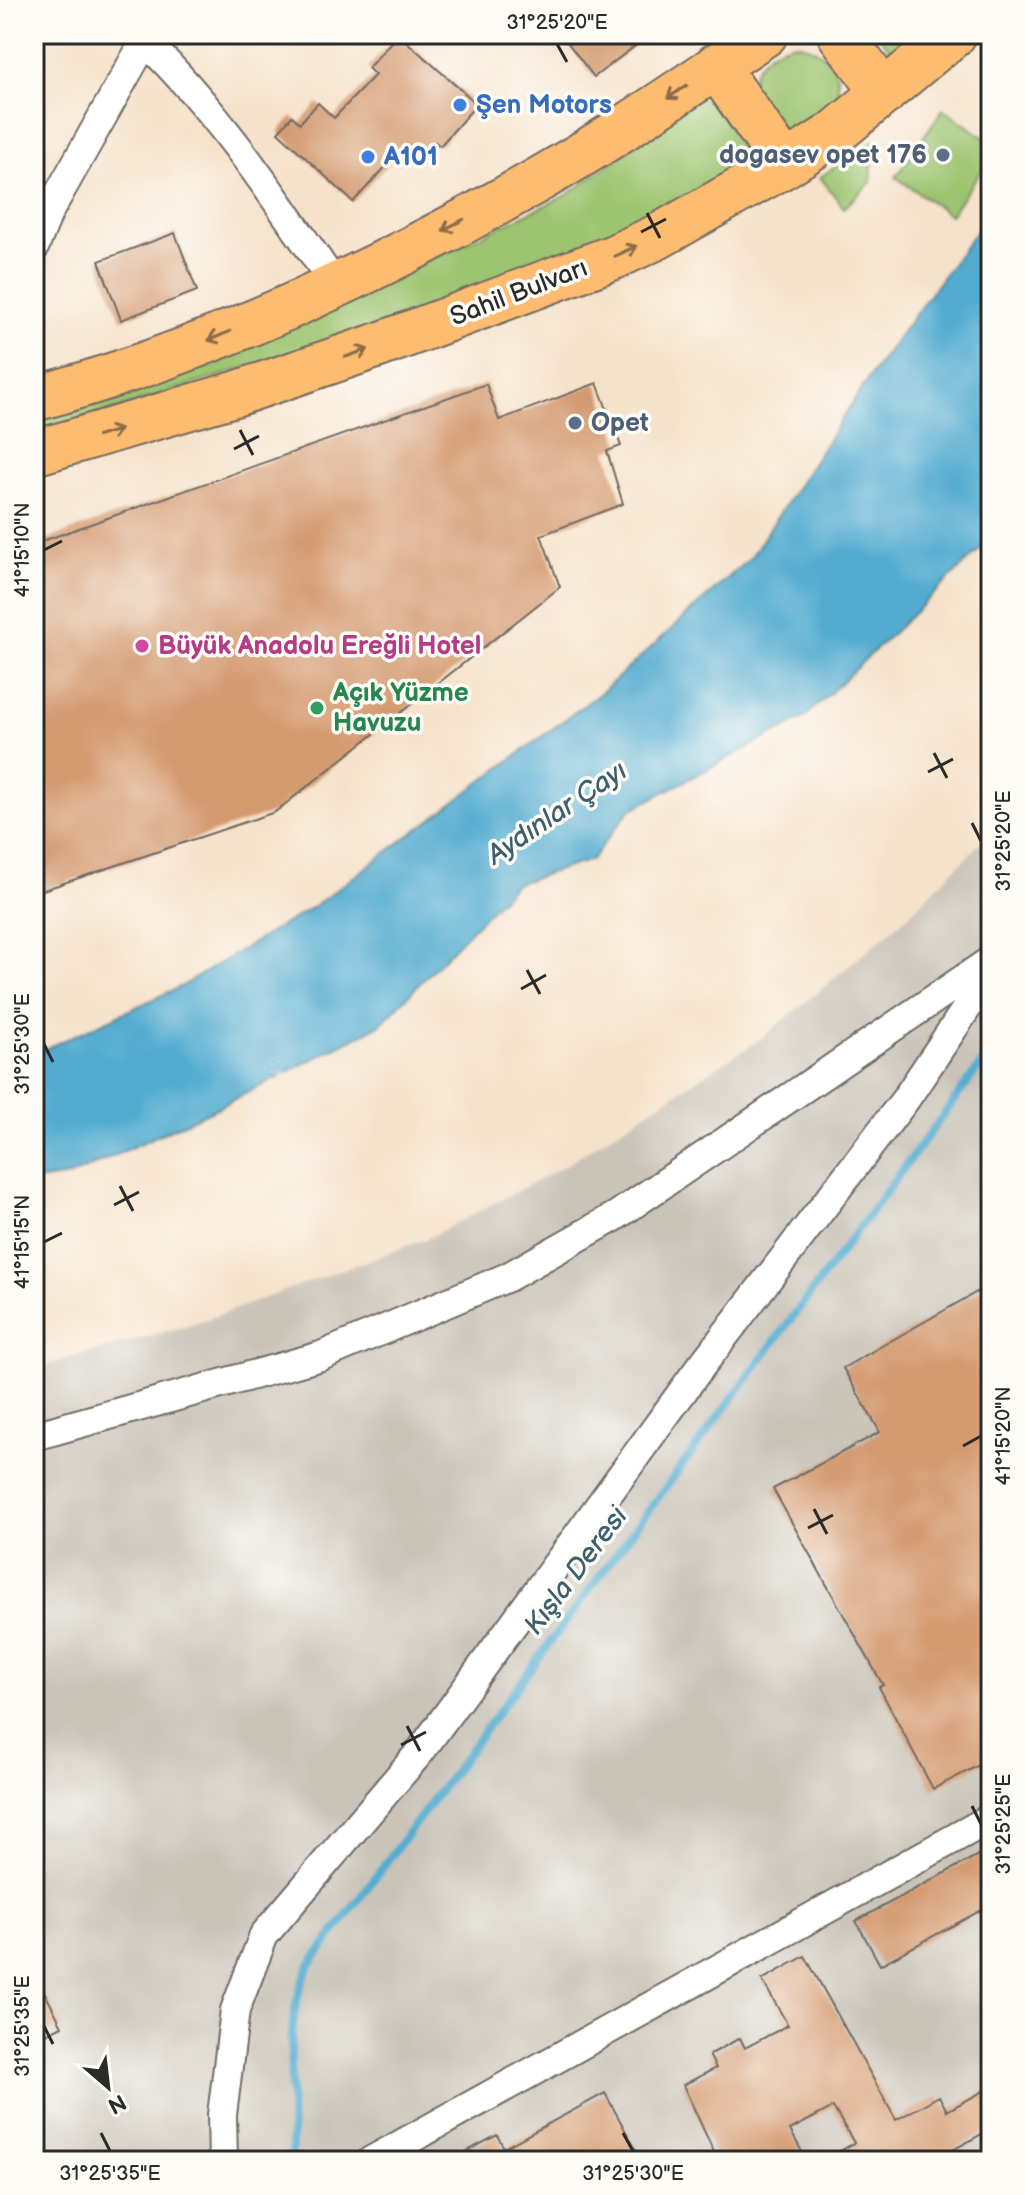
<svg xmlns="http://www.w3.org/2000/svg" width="1025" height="2195" font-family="'Balsamiq Sans',sans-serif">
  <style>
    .industrial { fill: #c9c3b8 }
    .green { fill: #9dc46f; stroke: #64784d; stroke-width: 2 }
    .water { fill: #52acd0; stroke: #3e6c7e; stroke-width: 2 }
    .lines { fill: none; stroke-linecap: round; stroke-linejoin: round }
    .stream { stroke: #52acd0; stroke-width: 8 }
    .building { fill: #d49a6f }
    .street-casing { stroke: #726b63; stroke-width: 32 }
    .highway-casing { stroke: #726b63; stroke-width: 48 }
    .street { stroke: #fff; stroke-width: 28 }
    .highway { stroke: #fdbc70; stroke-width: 44 }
    .oneway { stroke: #8a6c4a }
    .ticks { fill: none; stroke: #2b2b2b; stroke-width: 3 }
    .shop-dot { fill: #3f7fe0; stroke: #fdfcf7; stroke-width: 3 }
    .service-dot { fill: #5c6f8a; stroke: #fdfcf7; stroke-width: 3 }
    .hotel-dot { fill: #d1479c; stroke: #fdfcf7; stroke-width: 3 }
    .leisure-dot { fill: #2e9e5b; stroke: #fdfcf7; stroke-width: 3 }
    .labels { text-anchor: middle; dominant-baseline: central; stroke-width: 7; stroke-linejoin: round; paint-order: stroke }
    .shop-label { font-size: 26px; font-weight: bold; fill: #366cbe; stroke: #fdfcf7; text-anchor: start }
    .service-label { font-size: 26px; font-weight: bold; fill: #4e5e75; stroke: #fdfcf7; text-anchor: end }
    .street-label { font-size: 26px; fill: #2b2b2b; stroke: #fdfcf7 }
    .hotel-label { font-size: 26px; font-weight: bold; fill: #b23c85; stroke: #fdfcf7; text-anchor: start }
    .leisure-label { font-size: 26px; font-weight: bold; fill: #27864d; stroke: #fdfcf7; text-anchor: start }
    .water-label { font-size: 28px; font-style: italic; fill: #3b5f6d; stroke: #fdfcf7 }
    .neatline { fill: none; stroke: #2b2b2b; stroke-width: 3 }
    .ticks-label { font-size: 20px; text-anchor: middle; fill: #2b2b2b }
  </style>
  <rect width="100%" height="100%" fill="#fdfcf7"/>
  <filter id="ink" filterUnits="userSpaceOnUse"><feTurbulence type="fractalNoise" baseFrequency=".0125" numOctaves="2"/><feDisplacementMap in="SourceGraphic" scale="16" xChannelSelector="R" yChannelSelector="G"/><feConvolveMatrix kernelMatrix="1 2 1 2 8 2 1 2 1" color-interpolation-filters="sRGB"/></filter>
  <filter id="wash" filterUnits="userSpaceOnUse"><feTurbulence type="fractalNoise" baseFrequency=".006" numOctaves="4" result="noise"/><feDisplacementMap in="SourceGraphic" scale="32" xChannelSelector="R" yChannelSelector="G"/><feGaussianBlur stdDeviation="1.8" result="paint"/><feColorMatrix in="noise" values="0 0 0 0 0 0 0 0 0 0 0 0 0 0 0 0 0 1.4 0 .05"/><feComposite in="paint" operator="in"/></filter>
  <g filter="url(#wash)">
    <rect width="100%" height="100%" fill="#f6e2ca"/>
    <!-- industrial -->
    <path class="industrial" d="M991,832V2161H34V1368L194,1324L426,1239L559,1169L765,1036L906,918Z"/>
    <!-- green -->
    <path class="green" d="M877,34H918L895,55Z
      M796,43C861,56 845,131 787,133L750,91C752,64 769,47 796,43Z
      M708,91L752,166L525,274L404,317L100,414L34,431V413L304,319L567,195Z
      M943,109L991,142V157L950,215L896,177Z
      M874,141L871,182L844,208L820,177Z"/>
    <!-- water -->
    <path class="water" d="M991,211V539L804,718L630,810L591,860L515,884L380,1025L217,1108L70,1176L34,1181V1054L182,986L317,904L603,691L751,557L872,373Z"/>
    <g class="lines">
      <!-- stream -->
      <path class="stream" d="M292,2152C293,2093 282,2020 309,1966L991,1051"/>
    </g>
    <g id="blocks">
      <!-- building -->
      <path class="building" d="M398,34L477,104L440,146L435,142L422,157L407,144L353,202L278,132L292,116L300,123L318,103L334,118L375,75L368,68Z
        M561,34H651L594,77Z
        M175,233L197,291L121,320L99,261Z
        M597,383L621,446L607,451L623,504L541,535L560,587L275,812L34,893V544L486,384L499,420Z
        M991,1284V1759L933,1789L879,1687L883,1685L773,1489L880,1432L843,1368Z
        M991,1848V1905L880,1965L856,1921Z
        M805,1956L896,2120L939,2096L947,2111L991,2087V2129L933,2161H822L854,2143L833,2107L790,2130L807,2161H718L683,2085L716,2068L709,2055L740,2038L745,2048L788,2025L762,1980Z
        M34,1972L62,2026L34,2040Z
        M605,2093L642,2161H449L497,2135L504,2148Z"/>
    </g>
  </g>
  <g filter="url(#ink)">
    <use href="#blocks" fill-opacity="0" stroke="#726b63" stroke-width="2"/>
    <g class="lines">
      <defs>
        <path id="street" d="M145,41C221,115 275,198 335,285
          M34,248L48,213L145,41L144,34
          M34,1436L321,1356L508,1277L616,1216L990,961
          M223,2161L222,2115L235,2010L264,1935L420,1752L696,1373L905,1100L991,972
          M371,2161L991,1818"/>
        <path id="highway" d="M840,34L884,93
          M716,66L785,165
          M34,399C211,351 381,270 540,179C618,135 691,83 765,34
          M34,453L238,393L379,345L614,257L657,237L785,165L835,133L954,34"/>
      </defs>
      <!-- street casing -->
      <use href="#street" class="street-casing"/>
      <!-- highway casing -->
      <use href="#highway" class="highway-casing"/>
      <!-- street -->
      <use href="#street" class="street"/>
      <!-- highway -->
      <use href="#highway" class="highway"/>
    </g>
    <!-- one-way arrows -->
    <defs><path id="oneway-shaft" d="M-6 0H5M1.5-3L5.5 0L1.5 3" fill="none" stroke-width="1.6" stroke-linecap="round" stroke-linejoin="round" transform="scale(2)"/></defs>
    <g class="oneway">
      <use href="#oneway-shaft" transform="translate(677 92) rotate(146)"/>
      <use href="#oneway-shaft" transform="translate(453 225) rotate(152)"/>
      <use href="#oneway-shaft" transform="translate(626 251) rotate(-25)"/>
      <use href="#oneway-shaft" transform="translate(219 336) rotate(157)"/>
      <use href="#oneway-shaft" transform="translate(357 353) rotate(-19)"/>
      <use href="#oneway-shaft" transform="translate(109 433) rotate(-17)"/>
    </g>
  </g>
  <!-- ticks -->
  <path class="ticks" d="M557,44L567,62M647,213L660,238M641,232L666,219M240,430L253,455M234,449L259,436M44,550L62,541M934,753L947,778M928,772L953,759M972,823L981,841M527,970L540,994M521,989L546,975M44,1044L53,1062M120,1186L133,1211M114,1205L139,1192M44,1242L62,1233M963,1446L981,1436M814,1509L827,1534M808,1528L833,1515M407,1726L420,1751M401,1745L426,1732M972,1806L981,1824M44,2026L53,2044M101,2133L110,2151M623,2133L633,2151"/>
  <!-- markers -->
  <g class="shop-dot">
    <circle cx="460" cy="105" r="8"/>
    <circle cx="368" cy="157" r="8"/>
  </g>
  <g class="service-dot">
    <circle cx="943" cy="155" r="8"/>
    <circle cx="575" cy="423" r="8"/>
  </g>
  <circle class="hotel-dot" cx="142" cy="646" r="8"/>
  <circle class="leisure-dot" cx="317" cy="708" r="8"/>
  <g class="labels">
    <!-- shop labels -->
    <g class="shop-label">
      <text x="476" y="105">Şen Motors</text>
      <text x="384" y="157">A101</text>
    </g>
    <!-- service labels -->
    <g class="service-label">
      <text x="927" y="155">dogasev opet 176</text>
      <text x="591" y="423" text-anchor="start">Opet</text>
    </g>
    <!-- street labels -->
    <g class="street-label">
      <text transform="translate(519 293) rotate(-21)">Sahil Bulvarı</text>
    </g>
    <!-- hotel labels -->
    <g class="hotel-label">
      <text x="158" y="646">Büyük Anadolu Ereğli Hotel</text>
    </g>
    <!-- leisure labels -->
    <g class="leisure-label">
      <text x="333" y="693">Açık Yüzme<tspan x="333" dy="30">Havuzu</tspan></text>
    </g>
    <!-- water labels -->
    <g class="water-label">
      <text transform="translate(557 813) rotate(-34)">Aydınlar Çayı</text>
      <text transform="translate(576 1571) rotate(-53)">Kışla Deresi</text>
    </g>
  </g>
  <!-- margin -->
  <rect width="1025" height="2195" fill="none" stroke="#fdfcf7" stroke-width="88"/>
  <!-- north arrow -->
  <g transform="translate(108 2087) rotate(152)" stroke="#fdfcf7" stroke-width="6" paint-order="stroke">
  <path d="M0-6L14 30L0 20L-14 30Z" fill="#2b2b2b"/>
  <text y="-12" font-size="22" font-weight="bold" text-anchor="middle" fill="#2b2b2b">N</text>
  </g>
  <rect x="44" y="44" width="937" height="2107" class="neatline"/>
  <g class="ticks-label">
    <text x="557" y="29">31°25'20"E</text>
    <text transform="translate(22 550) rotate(-90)" y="7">41°15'10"N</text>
    <text transform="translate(1003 841) rotate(-90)" y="7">31°25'20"E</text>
    <text transform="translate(22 1044) rotate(-90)" y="7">31°25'30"E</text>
    <text transform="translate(22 1242) rotate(-90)" y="7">41°15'15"N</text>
    <text transform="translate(1003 1436) rotate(-90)" y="7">41°15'20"N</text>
    <text transform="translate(1003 1824) rotate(-90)" y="7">31°25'25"E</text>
    <text transform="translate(22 2026) rotate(-90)" y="7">31°25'35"E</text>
    <text x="110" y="2180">31°25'35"E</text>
    <text x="633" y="2180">31°25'30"E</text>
  </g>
</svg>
